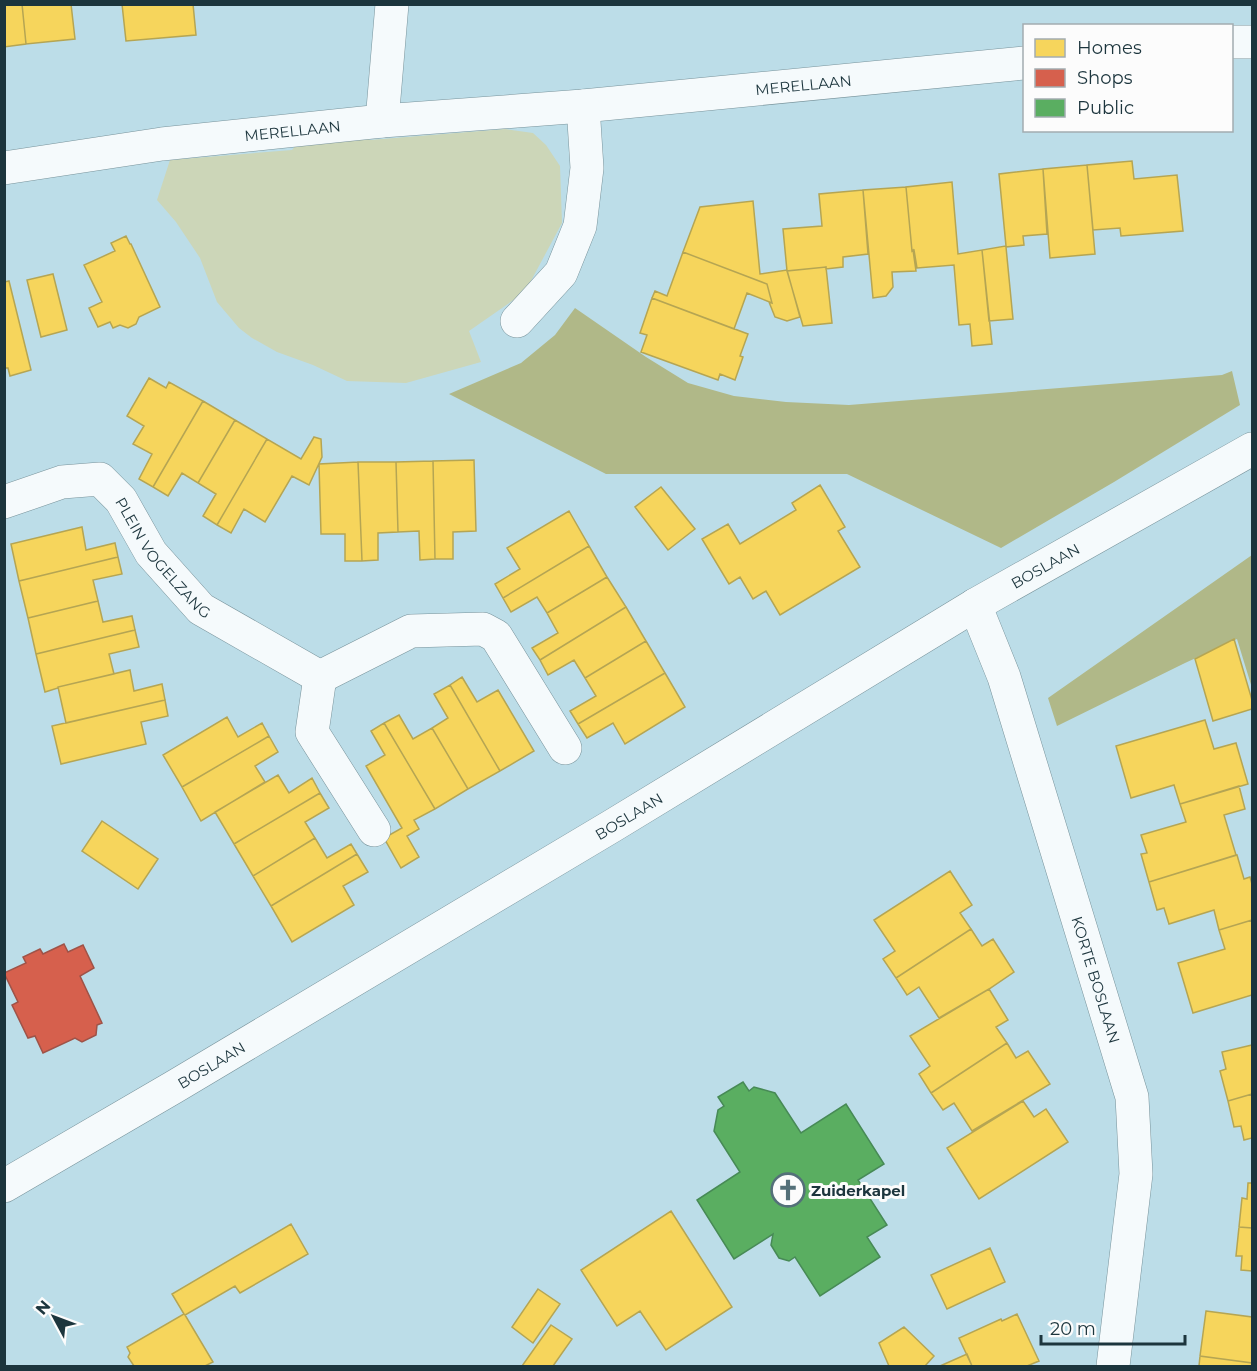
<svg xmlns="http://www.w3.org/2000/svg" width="1257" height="1371" font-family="Montserrat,sans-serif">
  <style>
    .green { fill: #ccd6b8 }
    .forest { fill: #b0b888 }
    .homes { fill: #f6d55c; stroke: #b5a553; stroke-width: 1.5 }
    .shops { fill: #d6604d; stroke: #9e5348; stroke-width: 1.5 }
    .public { fill: #5aae61; stroke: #478a56; stroke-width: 1.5 }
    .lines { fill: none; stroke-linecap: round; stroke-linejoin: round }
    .minor-casing { stroke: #78939b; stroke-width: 34 }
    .minor { stroke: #f5fafc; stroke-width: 33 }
    .labels { text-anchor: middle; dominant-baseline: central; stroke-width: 6; stroke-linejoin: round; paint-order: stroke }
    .street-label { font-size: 15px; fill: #1c353d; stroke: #fcfcfc }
    .poi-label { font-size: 15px; font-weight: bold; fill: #1c353d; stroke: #fcfcfc; text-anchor: start }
  </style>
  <rect width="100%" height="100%" fill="#bcdde8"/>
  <!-- green -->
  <path class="green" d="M505,129L533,133L546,145L560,166L562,223L525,292L469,331L481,362L406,383L347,381L313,365L277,352L252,338L239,328L217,302L200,258L176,222L157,200L170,160L292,150L300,140L362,134L370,140Z"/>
  <!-- forest -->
  <path class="forest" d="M575,308L646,357L688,383L734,396L786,402L849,405L1222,375L1232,371L1240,405L1114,482L1001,548L847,474H606L449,394L521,363L555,335Z
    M1252,555V688L1237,639L1185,663L1057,726L1048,698Z"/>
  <!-- homes -->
  <path class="homes" d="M4,4H22L26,44L4,47Z
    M22,4H71L75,39L26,44Z
    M122,4H193L196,35L126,41Z
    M1132,161L1134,179L1177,175L1183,231L1121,236L1120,228L1093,230L1087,165Z
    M1087,165L1095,254L1050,258L1043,169Z
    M1043,169L1047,234L1023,236L1024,245L1006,247L1013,319L989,321L982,250L1006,246L999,174Z
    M952,182L958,254L982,250L992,344L972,346L970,324L959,325L954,265L917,268L914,250L912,251L906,187Z
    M906,187L912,251L913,250L916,271L892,272L893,287L886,296L873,298L863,190Z
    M863,190L868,254L843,257V267L826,269V267L787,271L783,229L822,226L819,194Z
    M753,201L760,274L787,270L800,317L787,321L775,317L769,302L772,303L767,284L683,252L700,207Z
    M126,236L130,244H131L160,307L139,317L136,324L128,328L120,325L113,328L110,322L98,327L89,308L102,302L84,265L115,251L111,243Z
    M683,252L767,284L772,303L747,293L734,329L652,298L655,291L667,296Z
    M826,267L832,323L803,326L787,271Z
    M53,274L67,330L41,337L27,280Z
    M9,281L31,370L10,376L8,368H4V282Z
    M652,298L748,334L740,356L743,357L735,380L720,374L718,380L641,352L647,335L640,333Z
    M149,378L166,388L169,382L203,401L153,487L139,479L152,454L133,444L144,426L127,416Z
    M203,401L235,420L198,483L182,473L168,496L153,487Z
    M235,420L267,439L217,525L203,516L216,494L198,483Z
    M314,437L321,439L322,457L309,485L292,476L265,522L244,509L231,533L217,525L267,439L301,459Z
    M474,460L476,531L453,532V559H435L433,461Z
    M433,461L435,559L420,560L419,531L398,532L396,462Z
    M358,462L362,561H345V534H321L319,464Z
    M358,462H396L398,532L378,533V560L362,561Z
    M820,485L845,527L838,531L860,567L780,615L766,591L753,599L740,577L729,584L702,539L728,524L740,544L796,510L792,503Z
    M661,487L695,529L668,550L635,507Z
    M569,511L589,546L503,598L495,584L520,569L507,548Z
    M82,527L86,550L115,543L118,557L19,581L11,544Z
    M589,546L607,577L547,613L537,597L511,612L503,598Z
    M118,557L122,574L93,580L98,601L28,618L19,581Z
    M607,577L626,607L540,660L532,648L558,633L547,613Z
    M98,601L103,622L132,616L135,630L36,654L28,618Z
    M626,607L646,641L585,678L574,660L548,675L540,660Z
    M135,630L139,647L109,654L114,674L58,687V688L45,692L36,654Z
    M1234,639L1252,700V709L1213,721L1195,659Z
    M646,641L665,673L578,724L570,711L596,696L585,678Z
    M130,670L134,691L162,684L165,700L66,723L58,687Z
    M665,673L685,707L625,744L613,723L587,738L578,724Z
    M462,677L477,702L498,690L534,751L500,771L450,685Z
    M450,685L500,771L468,789L432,728L448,718L434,694Z
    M165,700L168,716L141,722L146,744L61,764L52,726Z
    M399,715L413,739L432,728L468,789L435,809L384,723Z
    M227,717L238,737L262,723L269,736L182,787L163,755Z
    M1205,720L1214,749L1236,743L1248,784L1180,804L1174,785L1131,798L1116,746Z
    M384,723L435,809L414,820L419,829L407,836L419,857L401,868L384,838L402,828L366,766L385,755L371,731Z
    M269,736L278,752L255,766L265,782L201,821L182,787Z
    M278,775L289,793L312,778L320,793L234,844L215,812Z
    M1239,786L1245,809L1224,815L1236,855L1149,882L1141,854L1147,853L1141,835L1186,822L1180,804Z
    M320,793L329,808L305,822L315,838L253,876L234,844Z
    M102,821L158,859L138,889L82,851Z
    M315,838L327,858L351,844L357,854L271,906L253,876Z
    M357,854L368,872L343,886L354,905L292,942L271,906Z
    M1237,855L1244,879L1250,877L1252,884V920L1219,930L1214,910L1169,924L1164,908L1157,910L1149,882Z
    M950,871L972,905L960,913L971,929L896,978L883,959L895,951L874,920Z
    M1252,920V995L1193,1013L1178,963L1225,949L1219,930Z
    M971,929L982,946L993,939L1014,972L989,989L939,1018L919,987L907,995L896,978Z
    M989,989L1008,1020L996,1027L1007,1043L931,1093L919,1074L930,1066L910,1036Z
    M1007,1043L1016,1058L1028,1051L1050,1084L972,1131L954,1103L943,1110L931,1093Z
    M1252,1045V1094L1228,1101L1220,1071L1226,1069L1222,1052Z
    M1252,1094V1138L1244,1140L1241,1126L1234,1127L1228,1101Z
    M1023,1101L1034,1117L1046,1109L1068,1142L979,1199L947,1148Z
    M1248,1183H1252V1228L1239,1227L1242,1198L1247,1199Z
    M671,1211L732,1307L666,1350L640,1311L617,1326L581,1270Z
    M291,1224L308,1254L240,1293L235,1286L185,1315L213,1362L205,1366H134L128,1357L130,1353L127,1347L184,1314L172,1294Z
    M1239,1227L1252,1228V1271L1241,1270L1242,1256H1236Z
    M990,1248L1005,1282L947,1309L931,1275Z
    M538,1289L560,1304L533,1343L512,1327Z
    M1206,1311L1252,1317V1363L1200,1356Z
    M1017,1314L1039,1361L1027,1366H972L959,1338L1001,1319L1002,1321Z
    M551,1325L572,1339L553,1366H522Z
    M904,1327L934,1356L925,1366H889L879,1343Z
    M967,1354L972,1366H940Z
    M1200,1356L1252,1363V1366H1199Z"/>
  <!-- shops -->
  <path class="shops" d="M64,944L68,952L83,945L94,968L80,976L102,1023L97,1025L96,1035L82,1042L75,1038L43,1053L35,1036L28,1038L12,1005L18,1002L4,973L26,963L23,957L40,949L43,954Z"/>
  <!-- public -->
  <path class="public" d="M743,1082L749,1091L754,1087L775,1093L801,1133L846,1104L884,1164L858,1180L887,1225L867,1237L880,1257L820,1296L795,1257L789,1261L779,1258L771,1245L773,1234L734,1259L697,1200L740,1172L714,1131L718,1110L724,1106L718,1097Z"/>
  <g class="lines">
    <defs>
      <g id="minor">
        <path d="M1232,42H1252"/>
        <path d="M382,121L392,4"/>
        <path id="s1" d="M4,168L162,144L382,121L583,106L1024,63"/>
        <path d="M517,321L561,273L580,226L587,168L583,106"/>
        <path id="s2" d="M4,502L62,482L100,479L121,500L151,553L201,609L320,677L411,631L483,629L496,636L565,748"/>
        <path id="s3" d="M975,605L1004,677L1132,1097L1136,1174L1113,1366"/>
        <path d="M320,677L312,732L374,830"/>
        <path id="s4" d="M4,1186L174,1087L612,826L975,605L1252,449"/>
      </g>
    </defs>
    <!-- minor casing -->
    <use href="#minor" class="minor-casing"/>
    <!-- minor -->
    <use href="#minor" class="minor"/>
  </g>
  <!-- icons -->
  <defs>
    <symbol id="church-ring" viewBox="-11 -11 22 22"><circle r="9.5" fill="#fcfcfc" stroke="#547079" stroke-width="1.5"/><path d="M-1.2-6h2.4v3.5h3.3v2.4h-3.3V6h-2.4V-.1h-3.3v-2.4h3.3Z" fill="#547079"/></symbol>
  </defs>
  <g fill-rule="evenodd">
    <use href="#church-ring" x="769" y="1171" width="38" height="38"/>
  </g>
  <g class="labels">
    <!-- street labels -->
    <g class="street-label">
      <text stroke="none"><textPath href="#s1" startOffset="804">MERELLAAN</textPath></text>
      <text stroke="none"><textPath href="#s1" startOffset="291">MERELLAAN</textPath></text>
      <text stroke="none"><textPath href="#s2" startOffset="201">PLEIN VOGELZANG</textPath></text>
      <text stroke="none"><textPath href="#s4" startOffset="1212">BOSLAAN</textPath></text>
      <text stroke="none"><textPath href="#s4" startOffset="726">BOSLAAN</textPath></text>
      <text stroke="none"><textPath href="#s3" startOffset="394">KORTE BOSLAAN</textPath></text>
      <text stroke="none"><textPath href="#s4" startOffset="240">BOSLAAN</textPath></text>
    </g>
    <!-- poi labels -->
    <g class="poi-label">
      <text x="811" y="1190">Zuiderkapel</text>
    </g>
  </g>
  <!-- border -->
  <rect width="1257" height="1371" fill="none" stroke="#1c353d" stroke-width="12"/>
  <!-- legend -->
  <rect x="1023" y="24" width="210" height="108" fill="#fcfcfc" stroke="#a2acb0" stroke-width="1.5"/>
  <rect x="1035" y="39" width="30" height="18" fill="#f6d55c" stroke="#a2acb0" stroke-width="1.5"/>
  <text x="1077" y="54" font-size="18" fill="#1c353d">Homes</text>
  <rect x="1035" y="69" width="30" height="18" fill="#d6604d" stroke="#a2acb0" stroke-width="1.5"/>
  <text x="1077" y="84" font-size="18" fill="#1c353d">Shops</text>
  <rect x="1035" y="99" width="30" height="18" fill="#5aae61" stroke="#a2acb0" stroke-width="1.5"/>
  <text x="1077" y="114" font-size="18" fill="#1c353d">Public</text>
  <!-- north arrow -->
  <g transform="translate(54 1317) rotate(311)" stroke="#fcfcfc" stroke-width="4.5" paint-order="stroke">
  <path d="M0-4.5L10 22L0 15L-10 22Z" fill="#1c353d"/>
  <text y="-9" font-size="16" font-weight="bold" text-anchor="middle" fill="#1c353d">N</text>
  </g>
  <!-- scale -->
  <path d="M1041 1335v9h144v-9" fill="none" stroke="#1c353d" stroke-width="3"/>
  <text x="1050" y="1335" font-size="18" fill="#1c353d" stroke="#fcfcfc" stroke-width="4.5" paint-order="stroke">20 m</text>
</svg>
